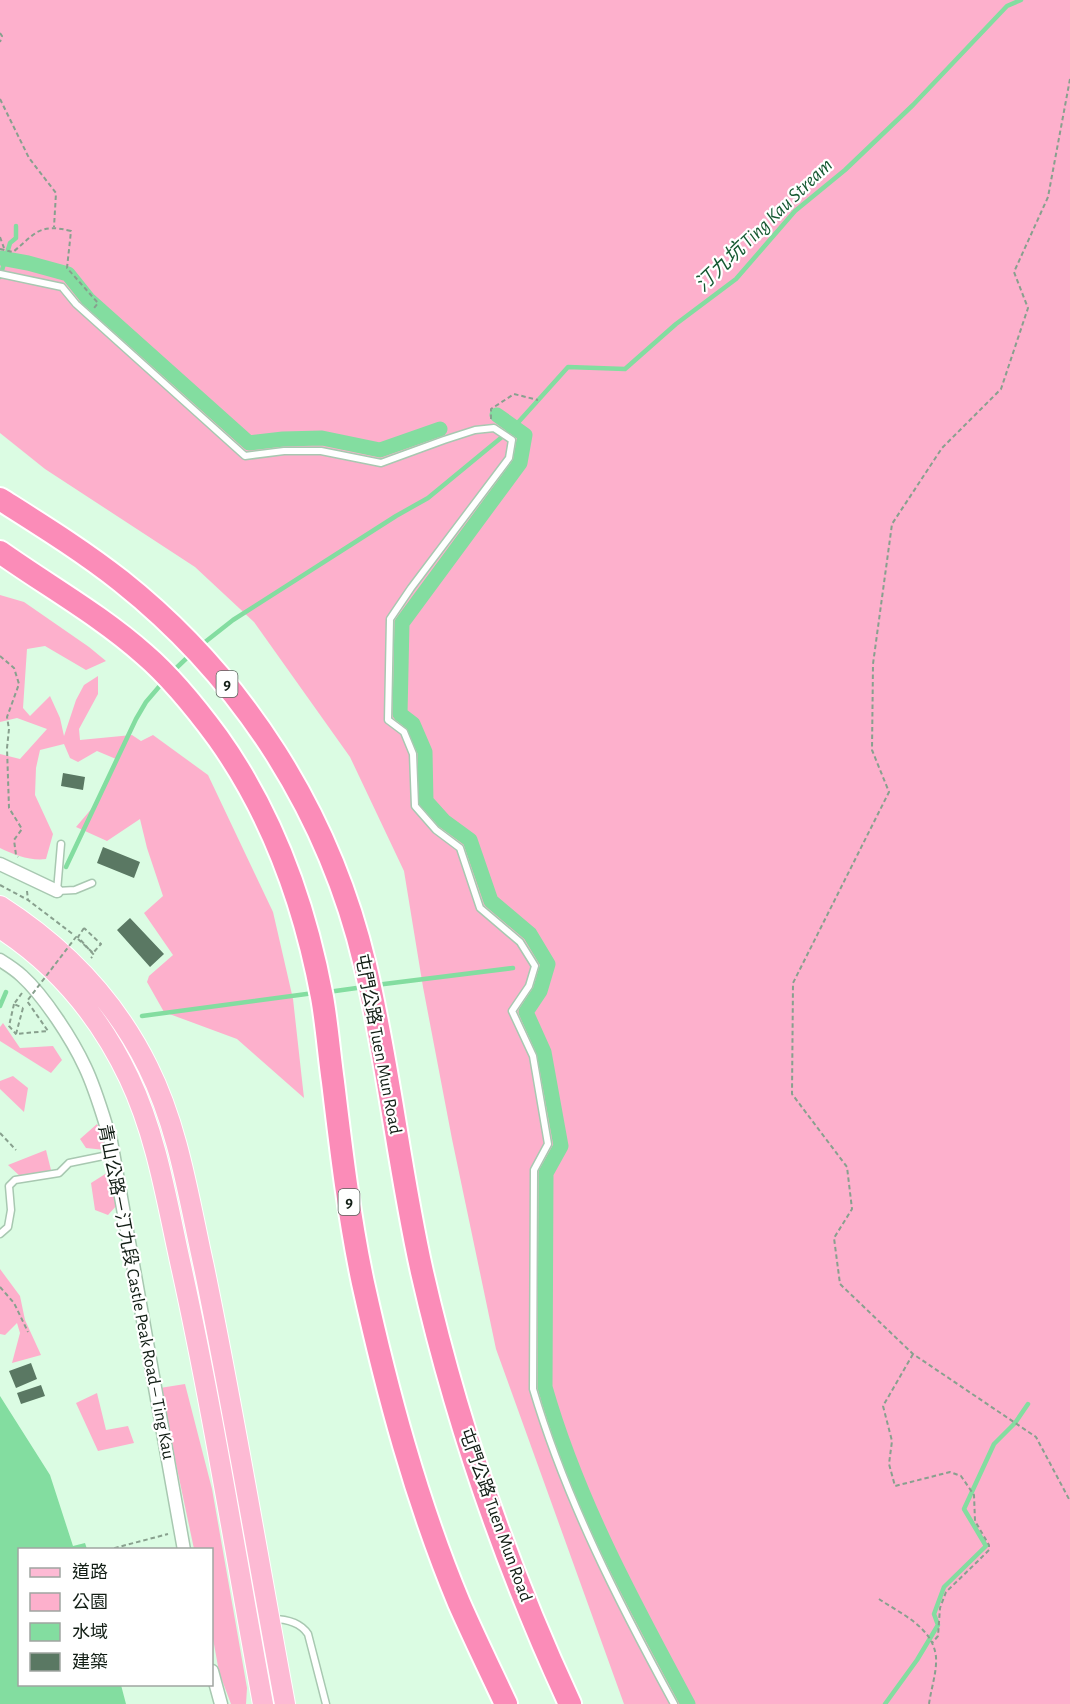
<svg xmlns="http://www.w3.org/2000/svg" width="1070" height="1704" font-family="'Alegreya Sans','Noto Sans TC',sans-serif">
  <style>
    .green { fill: #fdb0cc }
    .water { fill: #83dda0 }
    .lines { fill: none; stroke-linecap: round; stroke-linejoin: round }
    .stream { stroke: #83dda0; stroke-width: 4.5 }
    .canal { stroke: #83dda0; stroke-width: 15 }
    .building { fill: #5a7863 }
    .service-casing { stroke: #a8c8b1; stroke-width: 9 }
    .minor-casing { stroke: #a8c8b1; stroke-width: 15 }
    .primary-casing { stroke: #fff; stroke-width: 22 }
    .motorway-casing { stroke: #fff; stroke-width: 26 }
    .path { stroke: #88a08e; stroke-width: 2; stroke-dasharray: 4.5 3; stroke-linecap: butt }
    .service { stroke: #fff; stroke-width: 6 }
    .minor { stroke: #fff; stroke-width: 12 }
    .primary { stroke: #fdbad4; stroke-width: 20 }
    .motorway { stroke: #fb8cb8; stroke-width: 22 }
    .path-bridge { stroke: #88a08e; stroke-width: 2; stroke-dasharray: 4.5 3; stroke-linecap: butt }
    .labels { text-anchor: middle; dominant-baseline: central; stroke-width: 4.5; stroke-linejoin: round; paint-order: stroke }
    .shield { fill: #fff; stroke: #59625b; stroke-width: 1.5 }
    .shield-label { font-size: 16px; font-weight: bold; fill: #121e15 }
    .street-label { font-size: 18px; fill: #121e15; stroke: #fff }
    .water-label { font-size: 20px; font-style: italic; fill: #155831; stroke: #fff }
  </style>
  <rect width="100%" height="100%" fill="#dbfce3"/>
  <!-- green -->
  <path class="green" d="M0,0H1070V1704H624L496,1349L452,1139L423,987L404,871L350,757L254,622L195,567L45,469L0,433Z
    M0,595L24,602L89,647L106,661L86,670L45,646L27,649L23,708L30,716L50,696L60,718L64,736L76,700L84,685L98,676V694L79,729L80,740L132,735L141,741L153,735L208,775L273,912L293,999L304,1098L237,1039L164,1012L147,982L149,976L173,955L144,913L163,896L147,848L140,819L107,841L76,827L99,800L116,759L97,751L78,762L70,758L64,744L40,750L36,768L35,795L53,834L46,859C31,861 14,855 0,848V754L20,759L47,729L17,718L0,722Z
    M3,1023L20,1048L53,1046L62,1060L51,1073L0,1041V1027Z
    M13,1076L28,1088L24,1112L0,1089V1081Z
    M97,1124L103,1135L105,1150L86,1148L80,1139Z
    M46,1150L52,1174L21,1177L8,1165Z
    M110,1171L123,1177L127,1194L108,1215L95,1210L91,1183Z
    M0,1269L20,1296L25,1320L41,1355L12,1363L20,1333L17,1323L5,1335L0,1334Z
    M185,1384L212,1489L247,1688L246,1704H231L219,1672L212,1633V1550L194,1549L160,1388Z
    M97,1393L106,1430L128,1426L134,1443L98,1451L76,1403Z"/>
  <!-- water -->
  <path class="water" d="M0,1396L50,1475L73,1546L85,1543L87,1549L20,1550V1684L121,1685L126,1704H0Z"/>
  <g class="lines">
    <!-- stream -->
    <path class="stream" d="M0,277L10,243L16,238V226
      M200,646L233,620L396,516L428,498L514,427L568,367L625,369L676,324L736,279L795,211L845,170L913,105L1007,6L1021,0
      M171,673L191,654
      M66,867L136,719L146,702L164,681
      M376,985L513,968
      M328,992L364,987
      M0,1006L6,992
      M142,1016L314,993
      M885,1704L917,1660L938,1625L934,1614L944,1587L986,1546L964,1509L994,1444L1015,1423L1028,1404"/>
    <!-- canal -->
    <path class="canal" d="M0,258L28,263L68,274L88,299L249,443L283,439L322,438L380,450L440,429
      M497,415L525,435L520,463L402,623L400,714L413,724L425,752L426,801L444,821L470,840L491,901L530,934L548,964L540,991L526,1012L544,1052L561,1146L546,1173L545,1387C577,1499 633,1602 688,1704"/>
  </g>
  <!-- building -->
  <path class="building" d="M63,773L85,777L83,790L61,786Z
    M103,847L140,862L134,878L97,863Z
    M130,918L164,954L150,967L117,930Z
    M31,1363L37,1379L16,1388L9,1371Z
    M41,1385L45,1396L21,1404L17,1393Z"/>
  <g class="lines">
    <defs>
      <path id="service" d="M0,274L62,287L76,304L245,456L284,451H321L381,463L444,440L475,430L494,428L512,440L509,458L411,588L390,619L388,720L404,732L413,754L415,806L436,830L460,848L480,908L520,942L535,966L529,986L512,1011L533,1056L548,1144L534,1170L533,1389C566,1500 619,1603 674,1704
        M61,844L57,891L75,890L92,883
        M0,1234L8,1227L11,1210L9,1186L15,1180L59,1173L69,1163L113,1154
        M272,1619C287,1619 300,1622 308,1634L326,1704"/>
      <path id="minor" d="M0,864L57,891
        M0,960C8,965 16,970 22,976C44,996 72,1039 85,1067C96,1090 103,1116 111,1141L184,1550
        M212,1671L221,1704"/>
      <path id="primary" d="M0,906C64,947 114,998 148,1067C179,1129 189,1200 204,1267C234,1412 258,1559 285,1704
        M0,928C57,965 100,1017 129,1078C157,1137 167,1203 181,1266C213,1411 236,1558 263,1704"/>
      <path id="motorway" d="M0,499C41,525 83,551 121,581C243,678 329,813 365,965C389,1066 399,1170 422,1272C456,1421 506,1566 570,1704
        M0,552C48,586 100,615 144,654C172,678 196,708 218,738C272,814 305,906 322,997C327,1025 329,1054 333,1082C341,1149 349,1217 363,1283C387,1391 416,1500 459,1603C474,1637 490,1670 506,1704"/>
    </defs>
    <!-- service casing -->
    <use href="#service" class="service-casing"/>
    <!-- minor casing -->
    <use href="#minor" class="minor-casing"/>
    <!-- primary casing -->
    <use href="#primary" class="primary-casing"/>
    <!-- motorway casing -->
    <use href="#motorway" class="motorway-casing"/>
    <!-- path -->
    <path class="path" d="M0,33L2,36L0,42
      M1070,79L1048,197L1014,272L1028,308L1001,389L942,448L892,524L873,664L872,750L889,792L793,983L792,1094L847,1167L852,1209L834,1238L840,1284L913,1354L1036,1437L1070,1501
      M0,99L29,158L56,193L54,227
      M0,237L4,248
      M0,249L13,252C36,233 39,223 71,231L67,268L98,303L94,308
      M491,419V409L514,394L538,400
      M0,656L14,668L19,684L7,717L9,729L7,748L9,808L22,829L14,840L16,855L18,857
      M0,885L28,900L74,935
      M27,891L28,900
      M84,928L78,937L94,955L91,958
      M22,993L14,1004L23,1008
      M14,1004L9,1026L16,1034
      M0,1133L16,1150
      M0,1287L14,1303L28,1332
      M913,1354L883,1406L892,1441L889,1464L895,1486L950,1472L961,1476L974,1495L975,1521L989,1545V1550L978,1561L946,1592L940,1608L938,1636L932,1643
      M107,1550L168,1534
      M879,1599C901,1614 933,1627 936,1657C937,1672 931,1689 929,1704"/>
    <!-- service -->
    <use href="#service" class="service"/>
    <!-- minor -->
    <use href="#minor" class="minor"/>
    <!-- primary -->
    <use href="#primary" class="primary"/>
    <!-- motorway -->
    <use href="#motorway" class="motorway"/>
    <!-- path-bridge -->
    <path class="path-bridge" d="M78,939L93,953L101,944L84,928
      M23,1008L16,1034L48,1031L27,1001L76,937L74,935"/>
  </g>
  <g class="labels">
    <!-- shield labels -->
    <g class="shield">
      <rect x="216.5" y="671" width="21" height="26" rx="4.5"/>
      <rect x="338.5" y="1189" width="21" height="26" rx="4.5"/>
    </g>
    <g class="shield-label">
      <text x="227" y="684">9</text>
      <text x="349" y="1202">9</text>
    </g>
    <!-- street labels -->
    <g class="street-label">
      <text transform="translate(378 1044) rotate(79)">屯門公路 Tuen Mun Road</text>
      <text transform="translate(136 1292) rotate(79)">青山公路－汀九段 Castle Peak Road – Ting Kau</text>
      <text transform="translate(495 1515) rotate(70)">屯門公路 Tuen Mun Road</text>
    </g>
    <!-- water labels -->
    <g class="water-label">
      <text transform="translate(764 225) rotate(-44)">汀九坑 Ting Kau Stream</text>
    </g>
  </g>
  <!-- legend -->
  <rect x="18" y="1548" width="195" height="138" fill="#ffffff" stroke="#a0a5a1" stroke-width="1.5"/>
  <rect x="30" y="1568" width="30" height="9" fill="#fdbad4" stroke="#a0a5a1" stroke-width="1.5"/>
  <text x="72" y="1578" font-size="18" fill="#121e15">道路</text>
  <rect x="30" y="1593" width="30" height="18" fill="#fdb0cc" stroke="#a0a5a1" stroke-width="1.5"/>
  <text x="72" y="1608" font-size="18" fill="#121e15">公園</text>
  <rect x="30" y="1623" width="30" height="18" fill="#83dda0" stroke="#a0a5a1" stroke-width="1.5"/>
  <text x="72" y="1638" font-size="18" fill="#121e15">水域</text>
  <rect x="30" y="1653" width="30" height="18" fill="#5a7863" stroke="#a0a5a1" stroke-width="1.5"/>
  <text x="72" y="1668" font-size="18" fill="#121e15">建築</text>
</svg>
